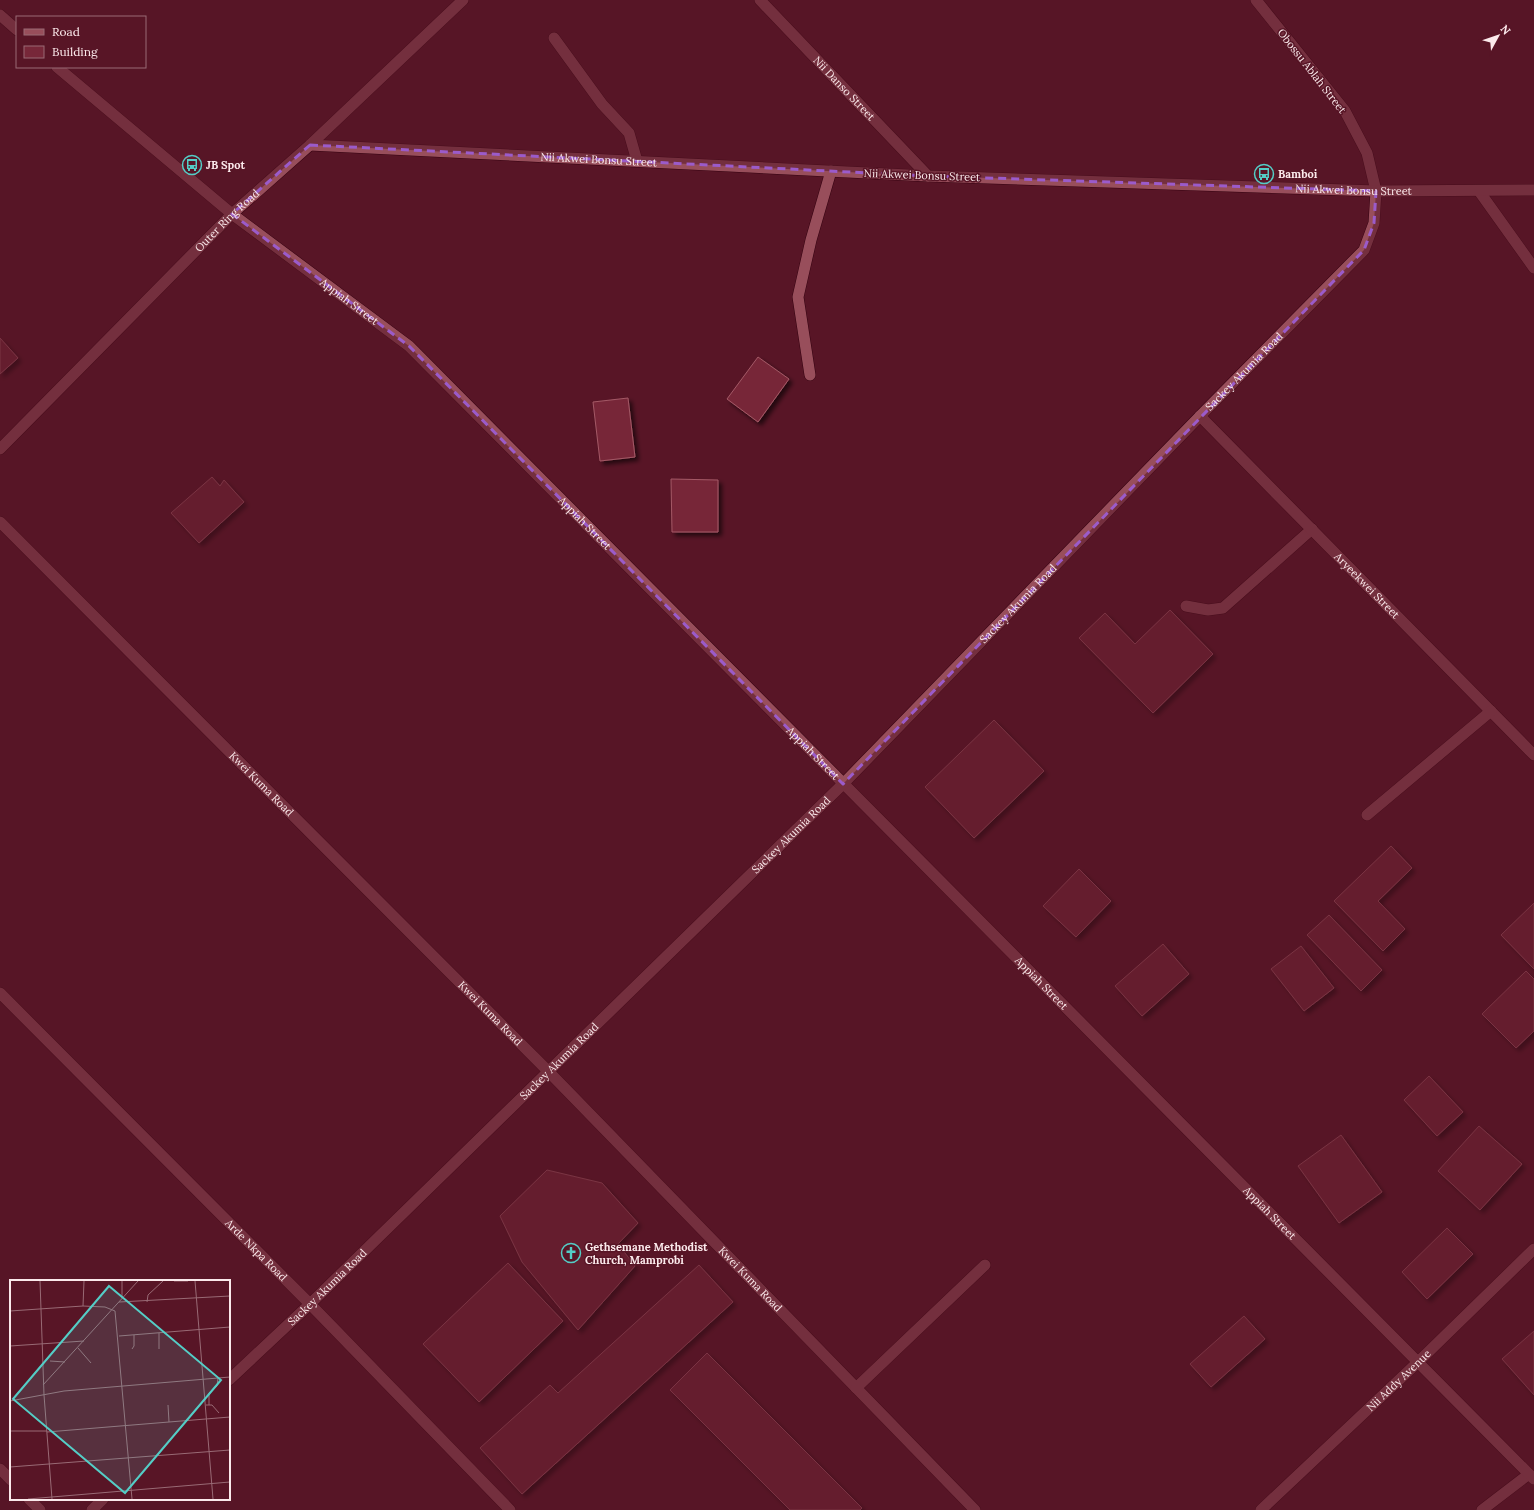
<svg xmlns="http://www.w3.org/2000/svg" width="1534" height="1510" font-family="Lora,serif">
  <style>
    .building { fill: #772739; stroke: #a45966; filter: url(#shadow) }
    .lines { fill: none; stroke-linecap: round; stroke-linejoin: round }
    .service-casing { stroke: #350311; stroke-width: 12 }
    .minor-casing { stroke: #350311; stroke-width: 12 }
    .tertiary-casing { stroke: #350311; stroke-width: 12 }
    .service { stroke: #984e5b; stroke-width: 11 }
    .minor { stroke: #984e5b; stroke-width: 11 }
    .tertiary { stroke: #984e5b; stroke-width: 11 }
    .marked { fill: none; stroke: #9b5bca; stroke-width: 3; stroke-dasharray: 8 5; stroke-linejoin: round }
    .labels { text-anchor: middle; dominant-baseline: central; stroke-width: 3; stroke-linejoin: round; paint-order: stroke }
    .street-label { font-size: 11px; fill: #fbe9eb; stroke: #581526 }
    .poi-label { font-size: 11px; font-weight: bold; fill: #fbe9eb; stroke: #581526; text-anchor: start }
    .inset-road { fill: none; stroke: #996a75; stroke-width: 1 }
    .view { fill: #54cdc6; fill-opacity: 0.15; stroke: #54cdc6; stroke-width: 2 }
    .inset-edge { fill: none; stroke: #fbe9eb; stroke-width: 2 }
  </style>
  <defs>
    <filter id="shadow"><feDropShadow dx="3.5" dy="3.5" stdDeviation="2" flood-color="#0009"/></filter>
  </defs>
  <rect width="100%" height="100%" fill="#581526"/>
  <!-- building -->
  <path class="building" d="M0,338L18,358L0,374Z
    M758,357L789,379L758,422L727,399Z
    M628,398L635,457L600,461L593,402Z
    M212,477L220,486L224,480L244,502L199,543L171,513Z
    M671,479L718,480V532H672Z
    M1170,610L1213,654L1153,713L1079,638L1105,613L1135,644Z
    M994,720L1044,771L974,838L925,787Z
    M1391,846L1412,868L1378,901L1405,929L1383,951L1334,901Z
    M1079,869L1111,901L1076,937L1043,906Z
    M1534,903V969L1501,935Z
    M1329,915L1382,970L1361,991L1307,935Z
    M1163,944L1189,974L1142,1016L1115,986Z
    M1301,946L1334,988L1304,1011L1271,969Z
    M1526,971L1534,979V1031L1516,1048L1482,1014Z
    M1429,1076L1463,1112L1437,1136L1404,1100Z
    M1479,1126L1522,1164L1480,1210L1438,1171Z
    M1341,1135L1382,1192L1339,1223L1298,1166Z
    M547,1170L602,1183L638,1223L618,1244L635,1266L578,1330L522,1262L500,1216Z
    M1447,1228L1473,1254L1427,1299L1402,1272Z
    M508,1263L563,1321L479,1402L423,1344Z
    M699,1265L733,1302L522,1494L480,1448L550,1385L558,1393Z
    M1244,1316L1265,1339L1211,1387L1190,1364Z
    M1534,1331V1395L1502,1359Z
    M707,1353L862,1508L860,1510H790L670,1390Z"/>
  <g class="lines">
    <defs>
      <path id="service" d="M810,375L798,297L811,240L831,171
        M1186,606L1208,610L1223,608L1312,529
        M1482,1510L1529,1474"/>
      <g id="minor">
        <path d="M0,15L17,30"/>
        <path d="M554,38L602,104L629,133L637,161"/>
        <path id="s1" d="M57,67L232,214L409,346L1534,1479"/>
        <path id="s2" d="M310,145L928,176"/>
        <path d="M1479,191L1534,268"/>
        <path id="s3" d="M1200,416L1534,755"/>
        <path id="s4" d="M0,522L548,1071L975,1510"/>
        <path d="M1367,815L1491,711"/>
        <path id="s5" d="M0,993L310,1304L510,1510"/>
        <path id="s6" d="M229,1380L310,1304L843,784L1200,416L1364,250L1374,223L1376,191L1367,153L1345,111L1256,0"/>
        <path d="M856,1388L985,1265"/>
        <path d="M0,1469L11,1480"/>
        <path d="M29,1499L40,1510"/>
        <path d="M92,1510L103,1499"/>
        <path id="s7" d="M1261,1510L1417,1363L1534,1249"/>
      </g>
      <g id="tertiary">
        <path id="s8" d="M760,0L928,176L1376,191L1534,190"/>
        <path id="s9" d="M0,449L232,214L310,145L463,0"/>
      </g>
    </defs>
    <!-- service casing -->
    <use href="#service" class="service-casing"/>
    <!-- minor casing -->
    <use href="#minor" class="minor-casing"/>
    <!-- tertiary casing -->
    <use href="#tertiary" class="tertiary-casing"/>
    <!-- service -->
    <use href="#service" class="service"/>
    <!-- minor -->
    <use href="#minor" class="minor"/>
    <!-- tertiary -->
    <use href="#tertiary" class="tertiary"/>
  </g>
  <!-- marked area -->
  <path d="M0 0H1534V1510H0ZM310,145L928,176L1376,191L1374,223L1364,250L843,784L409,346L232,214Z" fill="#581526" fill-opacity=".55" fill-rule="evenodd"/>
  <path class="marked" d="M310,145L928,176L1376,191L1374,223L1364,250L843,784L409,346L232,214Z"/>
  <!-- icons -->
  <defs>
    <symbol id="bus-ring" viewBox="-11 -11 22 22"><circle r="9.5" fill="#581526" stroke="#54cdc6" stroke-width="1.5"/><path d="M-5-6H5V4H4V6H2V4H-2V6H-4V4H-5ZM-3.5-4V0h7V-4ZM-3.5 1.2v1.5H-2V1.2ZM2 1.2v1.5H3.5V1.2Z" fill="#54cdc6"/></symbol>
    <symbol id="church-ring" viewBox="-11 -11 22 22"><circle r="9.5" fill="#581526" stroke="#54cdc6" stroke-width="1.5"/><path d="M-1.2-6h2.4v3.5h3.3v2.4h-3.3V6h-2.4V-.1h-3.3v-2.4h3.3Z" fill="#54cdc6"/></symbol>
  </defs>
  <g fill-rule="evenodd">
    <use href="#bus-ring" x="181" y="154" width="22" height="22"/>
    <use href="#bus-ring" x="1253" y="163" width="22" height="22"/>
    <use href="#church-ring" x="560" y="1242" width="22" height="22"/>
  </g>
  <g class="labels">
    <!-- street labels -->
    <g class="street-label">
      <text transform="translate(1312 71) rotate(52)">Obossu Ablah Street</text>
      <text stroke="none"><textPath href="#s8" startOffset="122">Nii Danso Street</textPath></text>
      <text stroke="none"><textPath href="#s2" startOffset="289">Nii Akwei Bonsu Street</textPath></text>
      <text transform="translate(922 175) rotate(2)">Nii Akwei Bonsu Street</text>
      <text stroke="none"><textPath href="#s8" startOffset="669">Nii Akwei Bonsu Street</textPath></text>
      <text stroke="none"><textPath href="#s9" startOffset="322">Outer Ring Road</textPath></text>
      <text stroke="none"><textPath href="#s1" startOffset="375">Appiah Street</textPath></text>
      <text stroke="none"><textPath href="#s6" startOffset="1431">Sackey Akumia Road</textPath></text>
      <text stroke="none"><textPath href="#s1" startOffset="699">Appiah Street</textPath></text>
      <text stroke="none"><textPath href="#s3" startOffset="238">Aryeekwei Street</textPath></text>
      <text stroke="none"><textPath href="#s6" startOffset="1107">Sackey Akumia Road</textPath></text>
      <text stroke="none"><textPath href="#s1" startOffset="1023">Appiah Street</textPath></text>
      <text stroke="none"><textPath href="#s4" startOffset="370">Kwei Kuma Road</textPath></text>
      <text stroke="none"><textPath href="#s6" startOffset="783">Sackey Akumia Road</textPath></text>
      <text stroke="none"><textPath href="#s1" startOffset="1347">Appiah Street</textPath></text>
      <text stroke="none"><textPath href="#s4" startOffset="694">Kwei Kuma Road</textPath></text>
      <text stroke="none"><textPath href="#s6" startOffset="459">Sackey Akumia Road</textPath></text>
      <text stroke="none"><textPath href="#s1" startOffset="1671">Appiah Street</textPath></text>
      <text stroke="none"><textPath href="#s5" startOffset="363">Arde Nkpa Road</textPath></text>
      <text stroke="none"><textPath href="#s4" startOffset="1066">Kwei Kuma Road</textPath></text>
      <text stroke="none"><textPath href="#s6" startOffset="135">Sackey Akumia Road</textPath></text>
      <text stroke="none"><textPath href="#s7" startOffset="189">Nii Addy Avenue</textPath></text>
    </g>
    <!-- poi labels -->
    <g class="poi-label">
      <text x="206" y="165">JB Spot</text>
      <text x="1278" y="174">Bamboi</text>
      <text x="585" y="1247">Gethsemane Methodist<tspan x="585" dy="13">Church, Mamprobi</tspan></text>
    </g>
  </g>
  <!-- overview -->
  <g transform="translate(10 1280)">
    <rect width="220" height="220" fill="#581526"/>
    <path class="inset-road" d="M30,1L34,115L42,219M112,1V18M164,1H178M185,1L203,219M109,22L220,16M137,22L138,15L153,1M73,26L74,1M0,31L73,26L95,27L105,31L122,219M149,53V69M109,56L220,47M0,66L74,61M68,68L81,83M122,69L124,66V55M40,81L55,82M33,105L128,1M0,121L54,111L220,97M158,125L159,142M196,125H202L209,133M199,125V113L207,106L208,98M0,151H37M37,152L220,137M0,187L220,170M18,219L220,202"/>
    <path class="view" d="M99,6L211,100L115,213L3,119Z"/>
    <rect width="220" height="220" class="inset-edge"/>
  </g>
  <!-- legend -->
  <rect x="16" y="16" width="130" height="52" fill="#581526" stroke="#996a75"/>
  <rect x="24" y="29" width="20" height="6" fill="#984e5b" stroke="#996a75"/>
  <text x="52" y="36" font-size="12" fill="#fbe9eb">Road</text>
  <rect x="24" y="46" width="20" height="12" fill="#772739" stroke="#996a75"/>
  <text x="52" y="56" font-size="12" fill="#fbe9eb">Building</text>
  <!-- north arrow -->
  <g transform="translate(1498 36) rotate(50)" stroke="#581526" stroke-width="3" paint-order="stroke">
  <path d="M0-3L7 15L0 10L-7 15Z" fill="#fbe9eb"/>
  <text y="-6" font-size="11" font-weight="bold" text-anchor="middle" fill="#fbe9eb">N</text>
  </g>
</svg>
